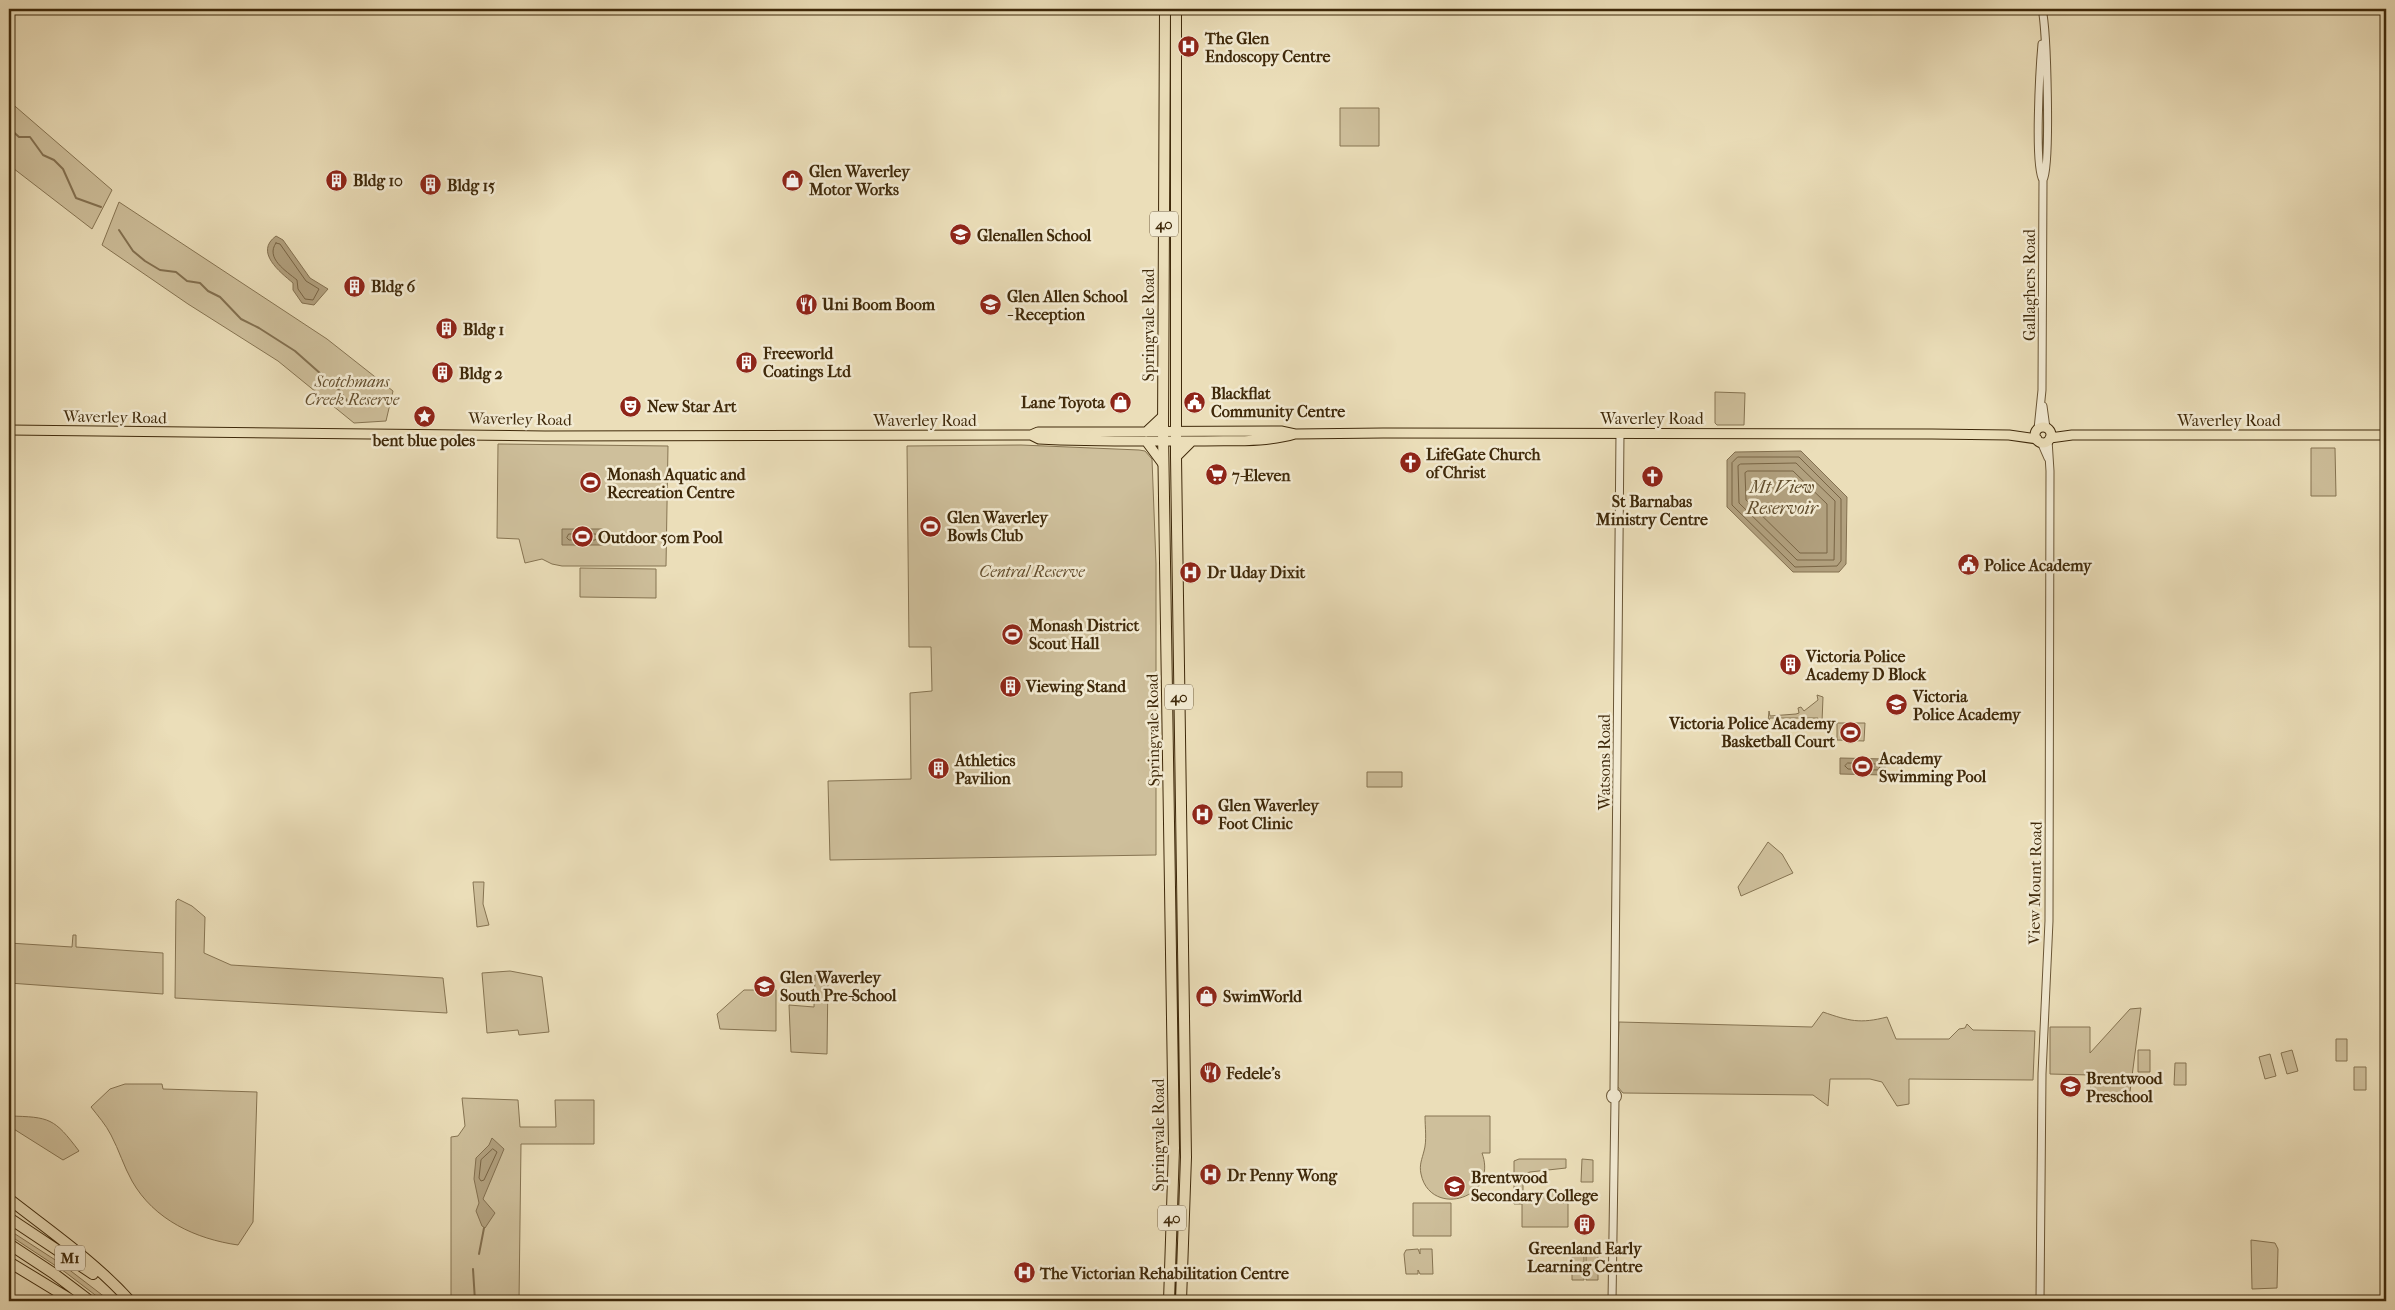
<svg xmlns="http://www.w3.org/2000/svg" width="2395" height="1310" font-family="'IM FELL French Canon',serif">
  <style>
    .green { fill: #cebf9b; stroke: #867452 }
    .water { fill: #b1a07e; stroke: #837050 }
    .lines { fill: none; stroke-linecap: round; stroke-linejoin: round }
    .shore { stroke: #786444; stroke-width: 1 }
    .stream { stroke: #837050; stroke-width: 2 }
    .minor-casing { stroke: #6a5636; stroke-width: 9 }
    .major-casing { stroke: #3f290a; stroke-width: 11 }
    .highway-casing { stroke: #3f290a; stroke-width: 12 }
    .minor { stroke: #f2ead2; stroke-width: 7 }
    .major { stroke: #ebdeb9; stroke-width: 9 }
    .highway { stroke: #ebdeb9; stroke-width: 10 }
    .labels { text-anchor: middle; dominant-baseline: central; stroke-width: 5; stroke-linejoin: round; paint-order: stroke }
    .shield { fill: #f2ead2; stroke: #756346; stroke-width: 1 }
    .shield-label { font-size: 15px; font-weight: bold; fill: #3f290a }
    .poi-label { font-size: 16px; font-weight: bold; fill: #3f290a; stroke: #f2ead2; text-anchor: start }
    .street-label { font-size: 16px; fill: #3f290a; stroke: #f2ead2 }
    .park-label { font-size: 16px; font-style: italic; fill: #634e2e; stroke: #f2ead2 }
    .water-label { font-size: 18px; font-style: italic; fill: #614d2d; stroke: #f2ead2 }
  </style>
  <rect width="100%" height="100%" fill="#ebdeb9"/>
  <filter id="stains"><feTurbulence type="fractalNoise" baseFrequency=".004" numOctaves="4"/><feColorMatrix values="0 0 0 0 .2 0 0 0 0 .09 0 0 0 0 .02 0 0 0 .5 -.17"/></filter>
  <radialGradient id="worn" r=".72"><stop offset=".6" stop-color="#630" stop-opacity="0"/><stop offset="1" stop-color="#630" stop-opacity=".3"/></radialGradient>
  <!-- green -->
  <path class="green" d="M9,101L112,190L92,229L9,165Z
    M1340,108H1379V146H1340Z
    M119,202L327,339L393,391L386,421L354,423L278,361L188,304L102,245Z
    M1715,392L1745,393L1744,425H1717L1715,423Z
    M498,444L668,446L666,566H562L552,564L542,559L525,563L519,539L497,538Z
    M1021,445L1139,450L1145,451L1152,459L1156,564V855L830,860L828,781L911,779L910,693L932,691L931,647H909L907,446Z
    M2311,448H2335L2336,496H2311Z
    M580,568L656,569V598L580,597Z
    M1817,695L1823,697L1822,722H1818V718H1770L1768,722L1769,711L1770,716L1796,714L1799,713L1798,708L1801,707L1804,711L1818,700Z
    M1837,723H1865L1864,741L1837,740Z
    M1367,772H1402V787H1367Z
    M1768,842L1782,854L1793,873L1741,896L1738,887Z
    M473,882H484L483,904L489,925L477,927Z
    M178,899L192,906L205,917L204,953L231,965L443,978L447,1013L175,998L176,901Z
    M73,935H76V947L163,953V994L9,983V943L72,947Z
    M510,971L542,977L549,1032L519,1035L518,1030L487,1033L482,973Z
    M815,975H828L827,1054L791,1052L789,1005L814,1007Z
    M744,990H776V1031L720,1029L717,1014Z
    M2141,1008L2129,1099H2091L2090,1075L2050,1074V1027H2090V1053L2130,1009Z
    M1823,1012C1849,1021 1860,1024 1887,1017L1896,1039H1949L1959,1029L1965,1028L1967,1024L1973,1030L2035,1031L2033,1080L1909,1079V1104L1897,1106L1882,1082L1870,1079H1830L1828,1106L1813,1095L1623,1093L1617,1086L1619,1022L1812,1027Z
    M2336,1039H2347V1061H2336Z
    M2138,1050H2150V1072H2138Z
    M2292,1050L2298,1071L2287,1074L2281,1053Z
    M2270,1054L2276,1076L2265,1079L2259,1057Z
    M2175,1063H2186V1085H2174Z
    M2354,1067H2366V1090H2354Z
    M125,1084H162L163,1089L257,1092L253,1222L238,1245C196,1239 154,1220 132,1181C124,1167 119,1150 111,1135C106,1125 98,1116 91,1107L110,1089Z
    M462,1098L518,1100L520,1127H556L555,1100H594V1144H521L519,1301H451V1137L458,1136L465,1126Z
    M9,1116C50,1117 54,1118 79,1151L63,1160L9,1126Z
    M1425,1116H1490V1153H1482C1499,1200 1430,1218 1421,1174C1419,1165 1422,1159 1424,1151C1427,1141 1425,1127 1425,1116Z
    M1519,1159H1566V1168L1530,1172L1523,1175V1203H1531C1535,1192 1545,1189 1556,1193L1563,1203H1568V1227H1522V1204H1514V1161Z
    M1582,1159L1593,1160V1182H1581Z
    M1413,1203H1451V1236H1413Z
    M9,1230L63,1265L110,1301H103L65,1272L9,1235Z
    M2251,1240L2275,1243L2278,1249L2277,1288L2252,1289Z
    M1418,1249L1420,1254V1249H1432L1433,1274H1420L1418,1270V1274H1406L1404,1254L1406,1250Z
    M1572,1255H1584V1280H1572Z
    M1586,1255H1598V1280H1586Z"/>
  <!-- water -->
  <path class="water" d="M276,236L283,240L310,278L328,289L314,305L302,303L293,290V283C280,272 254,252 276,236Z
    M1801,451L1847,497L1846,564L1839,572H1793L1727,507V460L1735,452Z
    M562,529H603V545H562Z
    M1840,758L1885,759V775L1840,774Z
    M492,1138L504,1149L483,1199L495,1213L485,1228L482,1226L476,1211L479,1203L474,1179L476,1158L489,1145Z"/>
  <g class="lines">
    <!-- shore -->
    <path class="shore" d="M276,243L280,244L306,281L319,289L313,300L305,299L298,289L297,280C286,271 265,258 276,243Z
      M1738,457H1799L1841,499V561L1837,566L1795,567L1732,505V463Z
      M1741,464L1796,463L1835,501L1834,560H1797L1739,503L1738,466Z
      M1748,471H1793L1827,504V553H1800L1746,500L1745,473Z
      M569,534H596L598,538L595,540H569L567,538Z
      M1848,763L1878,764L1880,767L1878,770L1848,769L1845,766Z
      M493,1149L497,1152L484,1180L481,1181L479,1178L481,1160Z"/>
    <!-- stream -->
    <path class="stream" d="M9,128L19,137H30L43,155L54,160L63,169L76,198L101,207
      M119,230L133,251L145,261L160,270L176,272L187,281L200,283L208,291L220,297L241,319L259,328L295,351L339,390L352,407
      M479,1254L484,1228
      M473,1269L475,1301"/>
    <defs>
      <path id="minor" d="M2042,44C2040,66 2034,166 2043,180
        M2043,406L2046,428
        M2038,429L2042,390L2043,180C2051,167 2047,29 2042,9
        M2041,442L2048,458
        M1614,1092L1620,433
        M1610.5 1096a3.5 3.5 0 1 1 7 0a3.5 3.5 0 1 1-7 0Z
        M1612,1301L1615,1100
        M2040,1301L2042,1074L2049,921L2050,471L2048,440"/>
      <path id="major" d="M2035 435a8 8 0 1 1 16 0a8 8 0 1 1-16 0Z
        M9,430L545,436L1031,435L1038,432L1281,431L1295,434
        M1146,432L1163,416
        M1031,435L1039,439C1093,442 1146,441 1200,441C1231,440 1265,443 1295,434L1383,433L1932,434L2009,435L2037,439
        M2050,438L2072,435H2386
        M1146,441L1163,464
        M1176,457L1192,441"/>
      <path id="highway" d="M1165,9L1163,432L1174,1148L1169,1301
        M1176,9V457L1186,1157L1181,1301
        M9,1199C50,1231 95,1262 130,1301
        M9,1218L93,1274
        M9,1244L53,1273L90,1301
        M9,1262L73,1301"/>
    </defs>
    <!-- minor casing -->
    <use href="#minor" class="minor-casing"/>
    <!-- major casing -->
    <use href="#major" class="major-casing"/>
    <!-- highway casing -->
    <use href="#highway" class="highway-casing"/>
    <!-- minor -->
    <use href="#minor" class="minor"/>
    <!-- major -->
    <use href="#major" class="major"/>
    <!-- highway -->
    <use href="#highway" class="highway"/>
  </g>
  <!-- icons -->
  <defs>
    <symbol id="hospital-disc" viewBox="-11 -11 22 22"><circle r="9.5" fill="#8f2418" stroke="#f2ead2"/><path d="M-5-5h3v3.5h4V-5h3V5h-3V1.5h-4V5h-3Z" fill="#fff"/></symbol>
    <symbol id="building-disc" viewBox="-11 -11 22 22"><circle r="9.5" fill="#8f2418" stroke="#f2ead2"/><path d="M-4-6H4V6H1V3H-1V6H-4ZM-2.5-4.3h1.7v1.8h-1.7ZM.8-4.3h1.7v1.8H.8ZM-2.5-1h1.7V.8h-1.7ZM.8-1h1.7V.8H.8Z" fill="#fff"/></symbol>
    <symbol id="shop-disc" viewBox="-11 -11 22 22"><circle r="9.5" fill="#8f2418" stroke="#f2ead2"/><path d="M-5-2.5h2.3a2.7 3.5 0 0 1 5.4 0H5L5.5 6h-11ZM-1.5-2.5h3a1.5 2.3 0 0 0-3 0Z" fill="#fff"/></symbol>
    <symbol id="school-disc" viewBox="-11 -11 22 22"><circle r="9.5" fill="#8f2418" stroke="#f2ead2"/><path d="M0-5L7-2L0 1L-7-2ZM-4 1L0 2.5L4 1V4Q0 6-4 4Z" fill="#fff"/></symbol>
    <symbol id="restaurant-disc" viewBox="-11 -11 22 22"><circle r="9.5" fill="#8f2418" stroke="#f2ead2"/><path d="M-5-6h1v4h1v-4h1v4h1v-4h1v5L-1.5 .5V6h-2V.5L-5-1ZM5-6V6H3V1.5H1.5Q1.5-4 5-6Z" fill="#fff"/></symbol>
    <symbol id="civic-disc" viewBox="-11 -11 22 22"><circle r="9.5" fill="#8f2418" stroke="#f2ead2"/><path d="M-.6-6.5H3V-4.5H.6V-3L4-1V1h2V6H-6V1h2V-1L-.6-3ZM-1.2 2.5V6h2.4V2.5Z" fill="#fff"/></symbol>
    <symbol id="theatre-disc" viewBox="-11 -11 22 22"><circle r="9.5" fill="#8f2418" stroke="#f2ead2"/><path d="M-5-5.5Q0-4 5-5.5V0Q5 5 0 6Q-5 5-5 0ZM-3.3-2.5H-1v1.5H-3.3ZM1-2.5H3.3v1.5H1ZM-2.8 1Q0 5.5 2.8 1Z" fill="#fff"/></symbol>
    <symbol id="sight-disc" viewBox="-11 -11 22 22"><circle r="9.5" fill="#8f2418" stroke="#f2ead2"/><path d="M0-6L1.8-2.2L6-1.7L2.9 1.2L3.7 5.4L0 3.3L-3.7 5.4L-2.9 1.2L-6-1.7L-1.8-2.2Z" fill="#fff"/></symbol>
    <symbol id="church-disc" viewBox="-11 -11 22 22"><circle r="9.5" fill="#8f2418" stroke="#f2ead2"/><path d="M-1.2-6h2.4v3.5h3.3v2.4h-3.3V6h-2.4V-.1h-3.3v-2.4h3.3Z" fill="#fff"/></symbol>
    <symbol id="supermarket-disc" viewBox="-11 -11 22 22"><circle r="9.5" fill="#8f2418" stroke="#f2ead2"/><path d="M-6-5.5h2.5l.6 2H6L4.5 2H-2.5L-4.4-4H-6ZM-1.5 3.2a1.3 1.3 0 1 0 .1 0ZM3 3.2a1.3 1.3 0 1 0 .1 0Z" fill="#fff"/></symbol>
    <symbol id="stadium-disc" viewBox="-11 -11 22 22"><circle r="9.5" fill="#8f2418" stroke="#f2ead2"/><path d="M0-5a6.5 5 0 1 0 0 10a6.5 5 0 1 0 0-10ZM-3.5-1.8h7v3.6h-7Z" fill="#fff"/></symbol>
    <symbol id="university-disc" viewBox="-11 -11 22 22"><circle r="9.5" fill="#8f2418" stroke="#f2ead2"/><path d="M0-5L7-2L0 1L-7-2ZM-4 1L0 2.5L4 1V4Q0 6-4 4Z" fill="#fff"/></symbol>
  </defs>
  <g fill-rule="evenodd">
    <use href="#hospital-disc" x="1176" y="34" width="25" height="25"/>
    <use href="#building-disc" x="324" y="168" width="25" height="25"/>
    <use href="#shop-disc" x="780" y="168" width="25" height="25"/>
    <use href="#building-disc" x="418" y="172" width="25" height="25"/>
    <use href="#school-disc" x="948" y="222" width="25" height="25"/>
    <use href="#building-disc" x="342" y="274" width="25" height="25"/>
    <use href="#restaurant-disc" x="794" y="292" width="25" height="25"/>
    <use href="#school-disc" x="978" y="292" width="25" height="25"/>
    <use href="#building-disc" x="434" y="316" width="25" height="25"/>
    <use href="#building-disc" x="734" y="350" width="25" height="25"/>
    <use href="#building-disc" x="430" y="360" width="25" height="25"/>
    <use href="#shop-disc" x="1108" y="390" width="25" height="25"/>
    <use href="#civic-disc" x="1182" y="390" width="25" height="25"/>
    <use href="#theatre-disc" x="618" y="394" width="25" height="25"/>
    <use href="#sight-disc" x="412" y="404" width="25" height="25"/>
    <use href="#church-disc" x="1398" y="450" width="25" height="25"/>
    <use href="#supermarket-disc" x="1204" y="462" width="25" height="25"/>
    <use href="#church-disc" x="1640" y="464" width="25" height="25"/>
    <use href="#stadium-disc" x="578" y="470" width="25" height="25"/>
    <use href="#stadium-disc" x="918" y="514" width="25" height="25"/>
    <use href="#stadium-disc" x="570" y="524" width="25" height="25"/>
    <use href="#civic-disc" x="1956" y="552" width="25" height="25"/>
    <use href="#hospital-disc" x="1178" y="560" width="25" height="25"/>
    <use href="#stadium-disc" x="1000" y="622" width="25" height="25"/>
    <use href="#building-disc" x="1778" y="652" width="25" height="25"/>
    <use href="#building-disc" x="998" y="674" width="25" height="25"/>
    <use href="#university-disc" x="1884" y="692" width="25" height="25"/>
    <use href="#stadium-disc" x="1838" y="720" width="25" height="25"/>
    <use href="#stadium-disc" x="1850" y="754" width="25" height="25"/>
    <use href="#building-disc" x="926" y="756" width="25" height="25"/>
    <use href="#hospital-disc" x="1190" y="802" width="25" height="25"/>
    <use href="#school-disc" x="752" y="974" width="25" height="25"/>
    <use href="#shop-disc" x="1194" y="984" width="25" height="25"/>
    <use href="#restaurant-disc" x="1198" y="1060" width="25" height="25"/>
    <use href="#school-disc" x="2058" y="1074" width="25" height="25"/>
    <use href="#hospital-disc" x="1198" y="1162" width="25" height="25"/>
    <use href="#school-disc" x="1442" y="1174" width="25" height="25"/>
    <use href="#building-disc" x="1572" y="1212" width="25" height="25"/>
    <use href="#hospital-disc" x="1012" y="1260" width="25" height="25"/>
  </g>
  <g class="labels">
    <!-- shield labels -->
    <g class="shield">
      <rect x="1150" y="211.5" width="28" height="25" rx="4"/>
      <rect x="1165" y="684.5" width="28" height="25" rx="4"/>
      <rect x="1158" y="1205.5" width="28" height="25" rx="4"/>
      <rect x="55" y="1245.5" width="30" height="25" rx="4"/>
    </g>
    <g class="shield-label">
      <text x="1164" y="224">40</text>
      <text x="1179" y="697">40</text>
      <text x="1172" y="1218">40</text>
      <text x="70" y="1258">M1</text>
    </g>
    <!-- poi labels -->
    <g class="poi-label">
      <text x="1205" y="38">The Glen<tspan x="1205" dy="18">Endoscopy Centre</tspan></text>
      <text x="809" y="171">Glen Waverley<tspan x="809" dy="18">Motor Works</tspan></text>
      <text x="353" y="180">Bldg 10</text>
      <text x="447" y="185">Bldg 15</text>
      <text x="977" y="235">Glenallen School</text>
      <text x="371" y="286">Bldg 6</text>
      <text x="1007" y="296">Glen Allen School<tspan x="1007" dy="18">- Reception</tspan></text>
      <text x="822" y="304">Uni Boom Boom</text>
      <text x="463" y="329">Bldg 1</text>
      <text x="763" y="353">Freeworld<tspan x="763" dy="18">Coatings Ltd</tspan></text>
      <text x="459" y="373">Bldg 2</text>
      <text x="1211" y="393">Blackflat<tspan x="1211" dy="18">Community Centre</tspan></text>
      <text x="1105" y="402" text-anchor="end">Lane Toyota</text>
      <text x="647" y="406">New Star Art</text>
      <text x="424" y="440" text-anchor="middle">bent blue poles</text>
      <text x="1426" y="454">LifeGate Church<tspan x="1426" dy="18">of Christ</tspan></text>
      <text x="607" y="474">Monash Aquatic and<tspan x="607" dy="18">Recreation Centre</tspan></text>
      <text x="1232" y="475">7-Eleven</text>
      <text x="1652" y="501" text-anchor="middle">St Barnabas<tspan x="1652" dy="18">Ministry Centre</tspan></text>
      <text x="947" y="517">Glen Waverley<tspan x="947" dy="18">Bowls Club</tspan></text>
      <text x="598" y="537">Outdoor 50m Pool</text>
      <text x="1984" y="565">Police Academy</text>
      <text x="1207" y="572">Dr Uday Dixit</text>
      <text x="1029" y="625">Monash District<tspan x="1029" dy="18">Scout Hall</tspan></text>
      <text x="1806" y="656">Victoria Police<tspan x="1806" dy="18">Academy D Block</tspan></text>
      <text x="1026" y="686">Viewing Stand</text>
      <text x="1913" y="696">Victoria<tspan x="1913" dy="18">Police Academy</tspan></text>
      <text x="1835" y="723" text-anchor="end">Victoria Police Academy<tspan x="1835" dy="18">Basketball Court</tspan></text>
      <text x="1879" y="758">Academy<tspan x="1879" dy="18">Swimming Pool</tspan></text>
      <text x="955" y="760">Athletics<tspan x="955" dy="18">Pavilion</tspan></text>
      <text x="1218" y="805">Glen Waverley<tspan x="1218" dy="18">Foot Clinic</tspan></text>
      <text x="780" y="977">Glen Waverley<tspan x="780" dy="18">South Pre-School</tspan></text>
      <text x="1223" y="996">SwimWorld</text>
      <text x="1226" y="1073">Fedele's</text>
      <text x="2086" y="1078">Brentwood<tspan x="2086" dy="18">Preschool</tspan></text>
      <text x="1227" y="1175">Dr Penny Wong</text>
      <text x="1471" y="1177">Brentwood<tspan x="1471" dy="18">Secondary College</tspan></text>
      <text x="1585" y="1248" text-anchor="middle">Greenland Early<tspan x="1585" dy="18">Learning Centre</tspan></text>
      <text x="1040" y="1273">The Victorian Rehabilitation Centre</text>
    </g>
    <!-- street labels -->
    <g class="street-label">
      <text transform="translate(2029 285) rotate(-90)">Gallaghers Road</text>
      <text transform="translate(1148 325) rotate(-90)">Springvale Road</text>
      <text transform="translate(115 417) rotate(1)">Waverley Road</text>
      <text x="1652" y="418">Waverley Road</text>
      <text transform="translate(520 419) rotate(1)">Waverley Road</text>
      <text x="925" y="420">Waverley Road</text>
      <text x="2229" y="420">Waverley Road</text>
      <text transform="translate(1153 730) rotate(-91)">Springvale Road</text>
      <text transform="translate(1604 762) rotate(-90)">Watsons Road</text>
      <text transform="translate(2035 883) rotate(-89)">View Mount Road</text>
      <text transform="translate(1158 1135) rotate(-90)">Springvale Road</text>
    </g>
    <!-- park labels -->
    <g class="park-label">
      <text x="352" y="381">Scotchmans<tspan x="352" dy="18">Creek Reserve</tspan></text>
      <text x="1032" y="571">Central Reserve</text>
    </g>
    <!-- water labels -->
    <g class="water-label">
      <text x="1782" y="487">Mt View<tspan x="1782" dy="21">Reservoir</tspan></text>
    </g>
  </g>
  <!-- margin -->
  <rect width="2395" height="1310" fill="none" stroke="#ebdeb9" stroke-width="30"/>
  <rect x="10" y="10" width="2375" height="1290" fill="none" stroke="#3f290a" stroke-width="2.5"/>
  <rect x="15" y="15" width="2365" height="1280" fill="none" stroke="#3f290a"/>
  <rect width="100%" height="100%" filter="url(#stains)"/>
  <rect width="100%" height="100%" fill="url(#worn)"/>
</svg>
